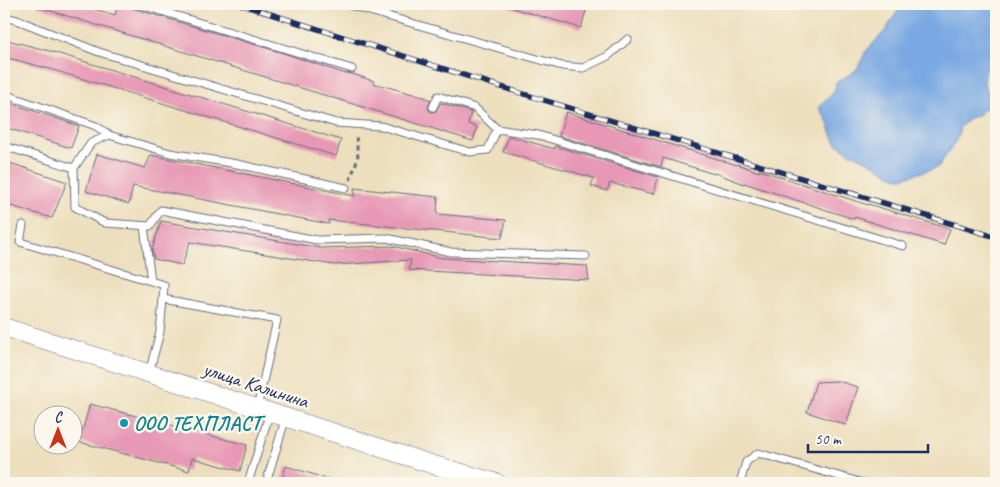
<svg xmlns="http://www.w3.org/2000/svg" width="1000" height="487" font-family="Caveat,sans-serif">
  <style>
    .water { fill: #79a8e2; stroke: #4a6ca0 }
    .building { fill: #e798b5 }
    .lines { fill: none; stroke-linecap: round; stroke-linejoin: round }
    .service-casing { stroke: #646d7f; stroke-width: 9 }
    .tertiary-casing { stroke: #646d7f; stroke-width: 19 }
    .path { stroke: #646d7f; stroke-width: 3; stroke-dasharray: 4 4; stroke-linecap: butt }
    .service { stroke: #fff; stroke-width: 7 }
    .tertiary { stroke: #fff; stroke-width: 18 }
    .rail-casing { stroke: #1b2f5e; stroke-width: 5.5 }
    .rail { stroke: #fbf7ec; stroke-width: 4; stroke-dasharray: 11; stroke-linecap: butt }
    .culture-dot { fill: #0f9aa8; stroke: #fbf7ec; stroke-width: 2 }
    .labels { text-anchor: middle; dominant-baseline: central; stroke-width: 5; stroke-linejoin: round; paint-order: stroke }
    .street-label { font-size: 20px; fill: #1b2f5e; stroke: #fbf7ec }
    .culture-label { font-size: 20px; font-weight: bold; fill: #0d838f; stroke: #fbf7ec; text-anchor: start }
  </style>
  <rect width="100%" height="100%" fill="#fbf7ec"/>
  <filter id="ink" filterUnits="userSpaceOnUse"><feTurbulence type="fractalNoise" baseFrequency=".02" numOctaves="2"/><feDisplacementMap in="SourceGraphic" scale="10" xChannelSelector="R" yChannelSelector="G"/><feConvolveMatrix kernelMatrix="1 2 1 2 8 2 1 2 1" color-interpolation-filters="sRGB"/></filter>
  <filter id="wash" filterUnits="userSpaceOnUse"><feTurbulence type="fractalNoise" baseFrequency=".0096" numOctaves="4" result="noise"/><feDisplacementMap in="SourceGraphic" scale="20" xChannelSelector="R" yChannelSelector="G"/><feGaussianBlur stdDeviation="1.12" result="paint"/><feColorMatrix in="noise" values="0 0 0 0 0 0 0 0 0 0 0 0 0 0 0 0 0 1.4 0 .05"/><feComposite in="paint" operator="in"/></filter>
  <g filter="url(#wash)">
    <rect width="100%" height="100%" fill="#eddfbd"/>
    <!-- water -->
    <path class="water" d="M899,4H996V40L992,45L990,52L984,82L986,88L992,97L991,103L981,113L976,116L970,118L960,127L957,139L939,166L933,169L902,178L895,177L866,160L847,151L836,143L833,137L826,119L819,108C825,96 835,99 836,82L852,73L857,69L866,51L885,31L899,9Z"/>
    <g id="blocks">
      <!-- building -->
      <path class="building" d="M38,4H77L115,15L118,4L283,53L346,74V73L352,74L374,81L373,83L424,97L431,100L428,107L429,110L431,112L436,111L441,103L471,112L468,124L477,127L473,141L38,7Z
        M509,4H588L581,28L509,7Z
        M4,39L53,52L341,140L336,156L50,69L4,57Z
        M4,101L79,126L71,148L4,127Z
        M566,112L737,165V164L759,172V170L868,205V204L950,229L944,245L855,217L854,219L744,183V184L715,173L714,174L663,158L661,167L559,136Z
        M509,136L555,149V146L658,177L654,194L610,183L607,191L591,186L594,178L503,152Z
        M97,154L145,168L151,155L355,196L354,188L438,197L437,214L506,220L502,238L328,220L329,224L133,186L129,204L86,191Z
        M4,161L67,182L52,218L4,204Z
        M161,221L320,248L392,246L443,258L587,266L589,280L409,270L411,260L334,265L190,242L182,265L154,259L152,250Z
        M838,381L858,387L846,425L807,412L816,382Z
        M90,404L247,445L240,471L192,458L189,471L79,442Z
        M286,466L331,480L330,483H281Z"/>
    </g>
  </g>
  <g filter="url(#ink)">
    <use href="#blocks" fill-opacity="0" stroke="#646d7f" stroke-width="1"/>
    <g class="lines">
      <defs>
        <path id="service" d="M138,4L352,69
          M345,4L562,66L583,68L608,56L628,39
          M4,17L17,20L99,52L336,123L381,126L470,152L488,150L497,129L538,135L903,246
          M4,94L96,126L109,135
          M433,107L438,96L475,108L497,129
          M4,146L74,168L75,207L105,223L150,226L161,210L317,240L386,238L451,252L586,256
          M74,168L91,143L109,135L170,153L237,164L346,188
          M23,225L20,242L164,285L163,299L277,320L257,408
          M144,226L151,281
          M149,373L160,332L163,299
          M248,483L270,412
          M266,483L286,417
          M740,483L746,462L758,453L863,483"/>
        <path id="tertiary" d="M4,327L434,465L497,483"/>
      </defs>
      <!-- service casing -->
      <use href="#service" class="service-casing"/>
      <!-- tertiary casing -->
      <use href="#tertiary" class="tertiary-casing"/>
      <!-- path -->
      <path class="path" d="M350,180L358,158L356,135"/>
      <!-- service -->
      <use href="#service" class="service"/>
      <!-- tertiary -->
      <use href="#tertiary" class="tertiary"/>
      <defs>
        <path id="rail" d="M239,4L527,95L996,237"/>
      </defs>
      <!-- rail casing -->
      <use href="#rail" class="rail-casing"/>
      <!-- rail -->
      <use href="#rail" class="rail"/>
    </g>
  </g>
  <!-- markers -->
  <circle class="culture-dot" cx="124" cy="423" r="5"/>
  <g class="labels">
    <!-- street labels -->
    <g class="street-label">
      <text transform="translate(256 385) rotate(18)">улица Калинина</text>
    </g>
    <!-- culture labels -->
    <g class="culture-label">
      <text x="134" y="423">ООО ТЕХПЛАСТ</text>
    </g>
  </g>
  <!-- margin -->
  <rect width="1000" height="487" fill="none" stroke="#fbf7ec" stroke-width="20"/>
  <!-- north arrow -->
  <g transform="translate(58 430)"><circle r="24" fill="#fbf7ec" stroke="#a1a7b3"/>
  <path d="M0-4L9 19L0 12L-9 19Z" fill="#c8321e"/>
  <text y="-8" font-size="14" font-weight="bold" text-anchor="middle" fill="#1b2f5e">С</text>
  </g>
  <!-- scale -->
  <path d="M808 444v8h120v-8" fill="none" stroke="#1b2f5e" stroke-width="2.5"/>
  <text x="815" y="444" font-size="15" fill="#1b2f5e" stroke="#fbf7ec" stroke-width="4" paint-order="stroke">50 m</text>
</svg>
